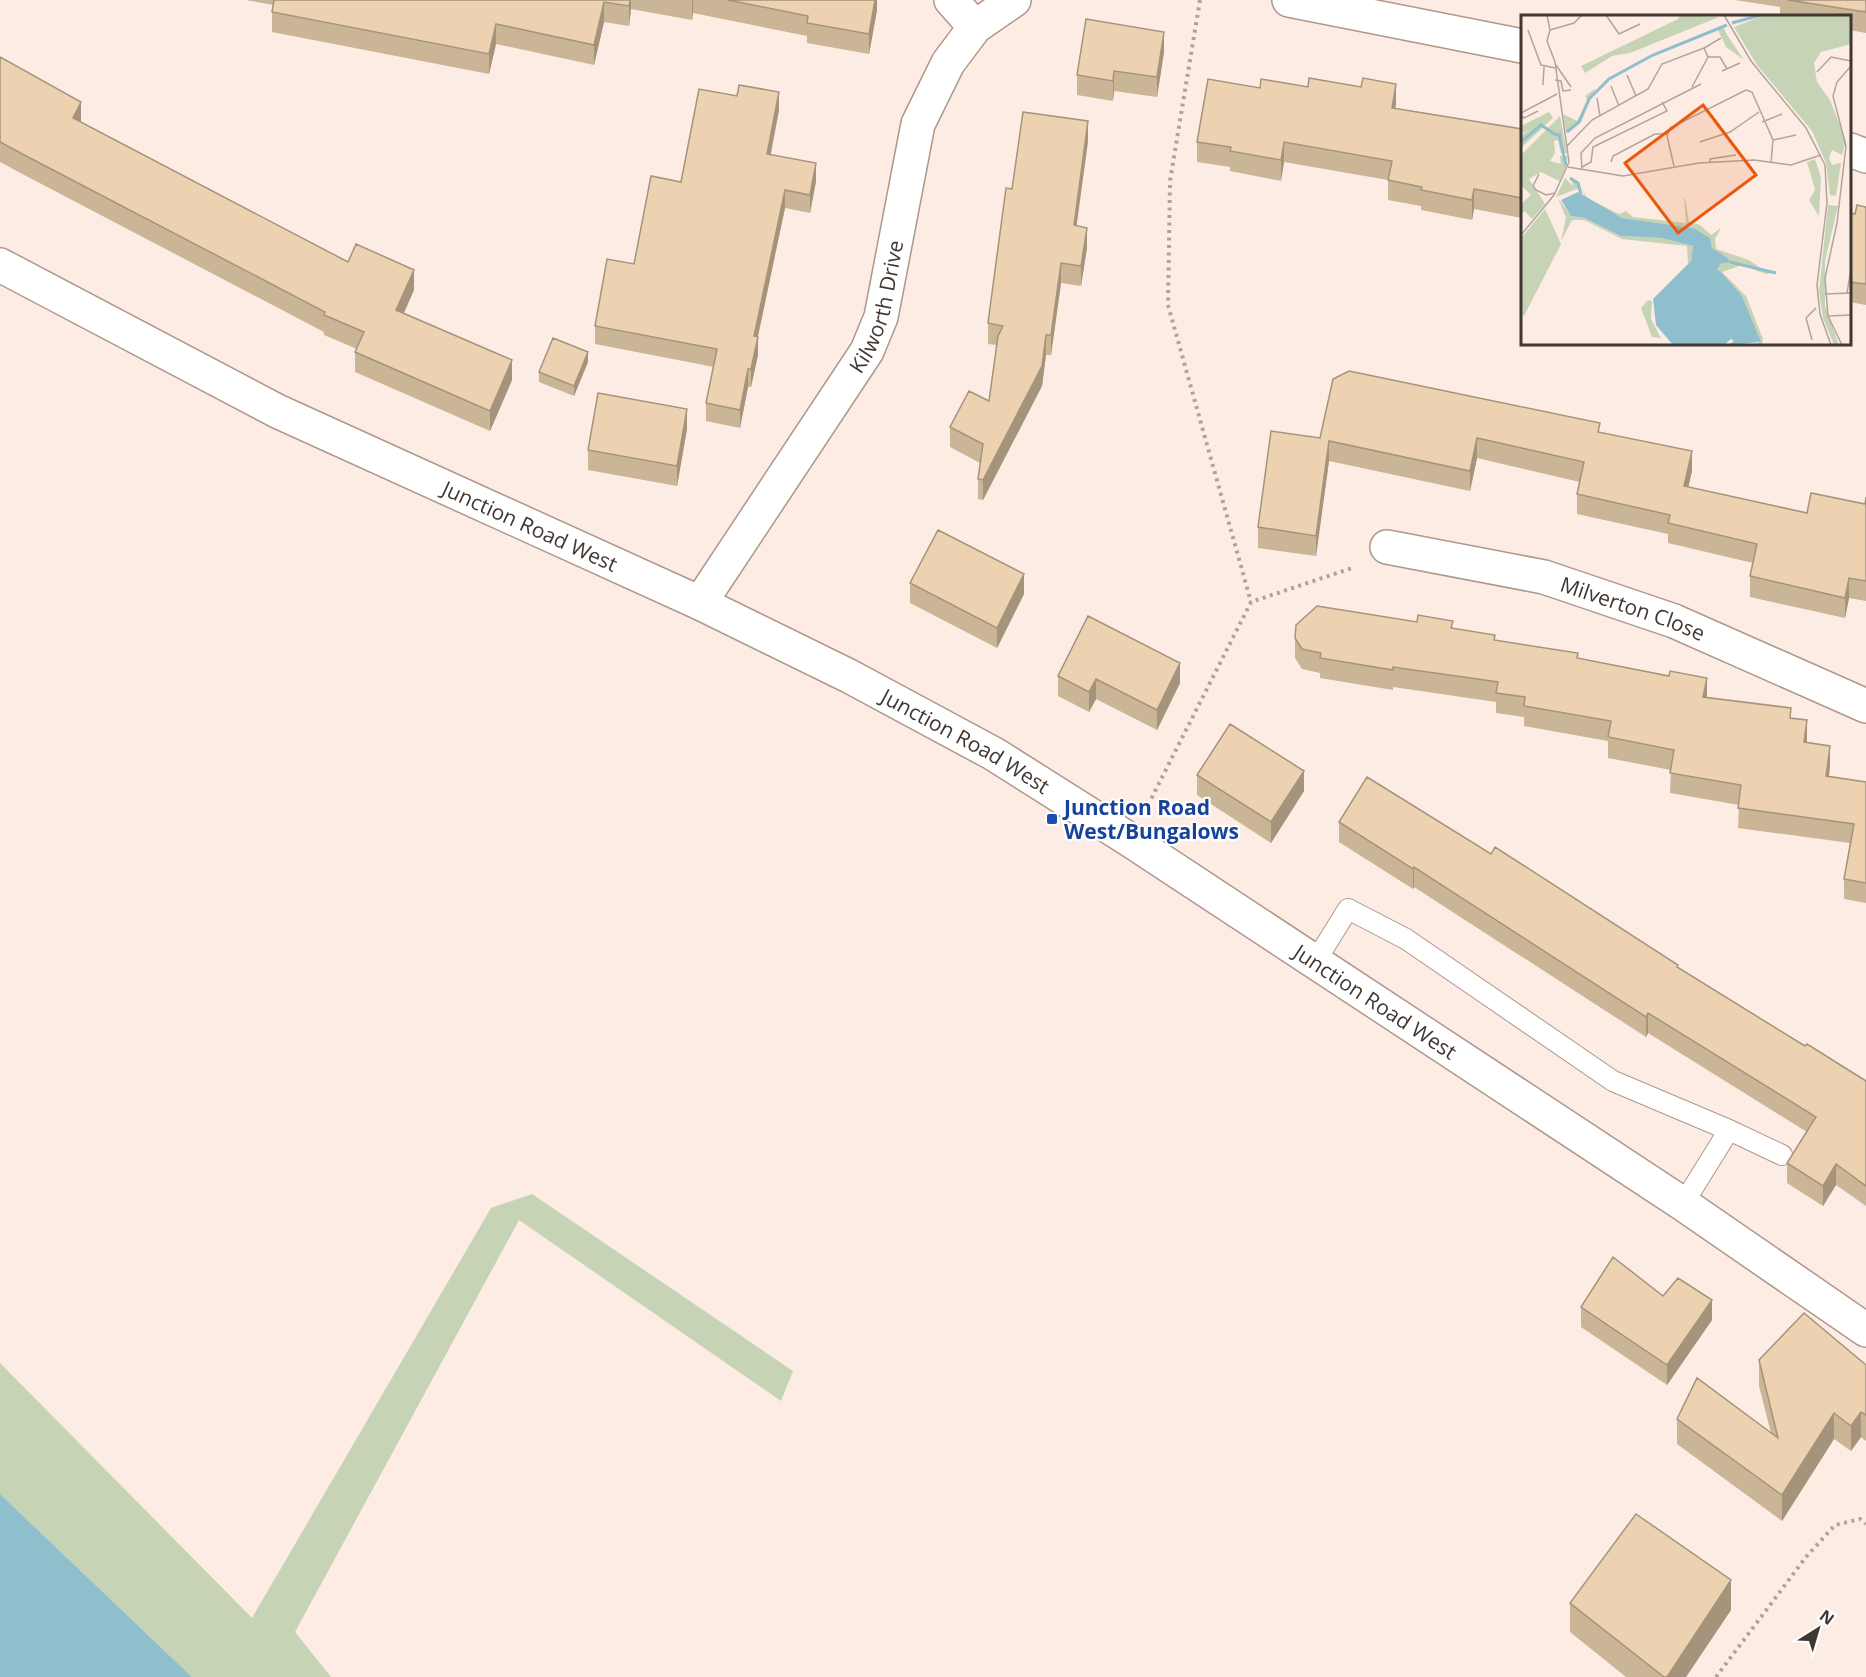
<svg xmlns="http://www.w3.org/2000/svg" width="1866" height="1677" font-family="'Open Sans',sans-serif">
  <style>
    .green { fill: #c6d3b4 }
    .water { fill: #8fbfcc }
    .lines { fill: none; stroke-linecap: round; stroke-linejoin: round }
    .service-casing { stroke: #af978a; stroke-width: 22 }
    .minor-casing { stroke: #af978a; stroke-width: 36 }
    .tertiary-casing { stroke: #af978a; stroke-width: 36 }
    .path { stroke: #afa29b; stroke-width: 4; stroke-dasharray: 3 4.5; stroke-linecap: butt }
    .service { stroke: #fff; stroke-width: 20 }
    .minor { stroke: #fff; stroke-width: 33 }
    .tertiary { stroke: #fff; stroke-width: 33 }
    .wall { fill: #cbb597 }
    .shaded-wall { fill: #a5937b }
    .building { fill: #ecd2b0; stroke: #a5937b; stroke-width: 1.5 }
    .transit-dot { fill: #1a4fb4; stroke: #fdfdfd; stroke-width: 2 }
    .labels { text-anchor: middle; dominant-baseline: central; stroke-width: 4.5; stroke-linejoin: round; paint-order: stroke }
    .street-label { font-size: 21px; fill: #413732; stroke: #fdfdfd }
    .transit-label { font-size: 21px; font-weight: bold; fill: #164399; stroke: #fdfdfd; text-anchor: start }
    .inset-river { fill: none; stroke: #8fbfcc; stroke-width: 3 }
    .inset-road { fill: none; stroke: #b1a49d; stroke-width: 1.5 }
    .view { fill: #e8590c; fill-opacity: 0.15; stroke: #e8590c; stroke-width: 3 }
    .inset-edge { fill: none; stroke: #413732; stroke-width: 3 }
  </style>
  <rect width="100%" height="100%" fill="#fcece4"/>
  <!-- green -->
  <path class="green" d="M532,1194L793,1371L781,1401L519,1220L295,1632L331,1677H192L0,1494V1363L252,1618L491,1208Z"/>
  <!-- water -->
  <path class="water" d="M0,1494L192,1677H0Z"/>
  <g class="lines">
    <defs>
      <path id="service" d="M1315,962L1348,909L1406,939L1613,1081L1729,1130L1782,1155
        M1683,1204L1729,1130"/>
      <g id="minor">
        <path d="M951,0L975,27"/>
        <path d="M1289,0L1522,46"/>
        <path d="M1850,150L1866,156"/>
        <path id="s1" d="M1387,547L1544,577L1674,621L1866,706"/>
        <path id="s2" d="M700,603L867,351L881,317L918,124L948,63L975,27L1014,0"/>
      </g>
      <g id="tertiary">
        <path id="s3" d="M0,265L277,411L700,603L849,676L994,754L1130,840L1683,1204L1866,1330"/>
      </g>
    </defs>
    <!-- service casing -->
    <use href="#service" class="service-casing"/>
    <!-- minor casing -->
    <use href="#minor" class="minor-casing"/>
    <!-- tertiary casing -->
    <use href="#tertiary" class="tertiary-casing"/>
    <!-- path -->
    <path class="path" d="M1200,0L1170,181L1168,305L1251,602
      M1148,805L1251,602L1355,567
      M1716,1677L1806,1557L1835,1525L1860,1519L1866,1524"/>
    <!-- service -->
    <use href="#service" class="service"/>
    <!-- minor -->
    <use href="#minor" class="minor"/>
    <!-- tertiary -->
    <use href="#tertiary" class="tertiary"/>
  </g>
  <!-- wall -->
  <path class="wall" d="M246,0H877V10L869,54L807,43V36L693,13L692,20L631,9L629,26L604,22L594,65L496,44L489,74L272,32V12L273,5Z
    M1735,0H1866V33L1850,30V16H1780V7Z
    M1164,52L1157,97L1114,91L1113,101L1077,95V75Z
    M0,57L81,122L348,262L414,290L404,313L512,380L490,431L355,372V352L357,349L324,335V332L30,178L0,162Z
    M1260,88L1396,104L1395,108L1522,129V218L1474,209L1472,220L1421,210V206L1388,200V180L1284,162L1281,181L1230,171V167L1197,162V142Z
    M779,110L771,154L816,181L810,213L785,208L758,337V355L751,387H748L740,428L706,421V403L714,367L595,344V326L634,264L681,182Z
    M1088,141L1076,226L1087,248L1081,286L1061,283L1051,355H1046L1042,386L983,500L978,499V479L980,463L950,447V427L989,401L997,345L988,344V323L1012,189Z
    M1866,207V305L1850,302V213L1855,214Z
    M588,362L574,396L539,382V372Z
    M687,429L677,486L588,470V450Z
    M1600,432L1692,471L1688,487L1807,513L1865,504L1866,497V601L1849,598L1845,618L1750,597V576L1753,563L1668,543V534L1577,514V494L1580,482L1477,458L1470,491L1329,461L1316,556L1258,548V527L1320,438Z
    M910,583L1024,594L997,648L910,603Z
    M1453,629L1495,640L1578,658L1707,697L1791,718L1807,740L1806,742L1830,766L1829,776L1866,782V903L1844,899V879L1850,843L1738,828L1739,805L1670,793L1671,770L1608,758V741L1524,726V717L1496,713V702L1393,687V690L1320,678V673L1302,669L1295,658V638Z
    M1058,676L1180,683L1157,730L1096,699L1089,712L1058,696Z
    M1197,775L1304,791L1271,843L1197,795Z
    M1339,822L1491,854L1805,1046L1866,1081V1206L1836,1185L1823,1206L1787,1183V1163L1807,1132L1648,1033L1646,1037L1414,887L1413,889L1339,842Z
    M1581,1307L1712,1320L1667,1385L1581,1327Z
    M1759,1360L1866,1365V1441L1861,1437L1851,1451L1834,1439L1782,1521L1677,1444V1419L1771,1433L1759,1386Z
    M1570,1603L1731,1610L1686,1677H1626L1570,1632Z"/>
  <!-- shaded-wall -->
  <path class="shaded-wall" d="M630,0H631V9L629,26V6Z
    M692,0H693V13L692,20Z
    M875,0H877V10L869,54V34Z
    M604,2V22L594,65V45Z
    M496,24V44L489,74V54Z
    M1164,32V52L1157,97V77Z
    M1114,71V91L1113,101V81Z
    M1396,84V104L1392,128V108Z
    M779,92V110L767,171V154Z
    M81,102V122L73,118Z
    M1088,121V141L1074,245V225Z
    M1284,142V162L1281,181V160Z
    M816,163V181L810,213V195Z
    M1474,189V209L1472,220V200Z
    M785,190V208L754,354V336Z
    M1087,228V248L1081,286V266Z
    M1061,263V283L1051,355V335Z
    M414,270V290L396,330V310Z
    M1046,335V355L1042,386L983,500V480Z
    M758,337V355L751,387V369Z
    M588,352V362L574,396V386Z
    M512,360V380L490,431V411Z
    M748,369V387L740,428V410Z
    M687,409V429L677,486V466Z
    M1477,438V458L1470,491V471Z
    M1329,441V461L1316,556V536Z
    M1692,451V471L1684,506V486Z
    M1024,574V594L997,648V628Z
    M1849,578V598L1845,618V598Z
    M1180,663V683L1157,730V710Z
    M1707,678V698L1703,697Z
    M1096,679V699L1089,712V692Z
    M1807,720V740L1804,762V742Z
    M1830,746V766L1826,796V776Z
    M1304,771V791L1271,843V822Z
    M1414,867V887L1413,889V869Z
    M1648,1013V1033L1646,1037V1017Z
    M1836,1164V1185L1823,1206V1186Z
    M1712,1300V1320L1667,1385V1365Z
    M1861,1412V1437L1851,1451V1426Z
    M1834,1413V1439L1782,1521V1495Z
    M1731,1580V1610L1686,1677H1667Z"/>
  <!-- building -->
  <path class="building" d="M274,0H630L629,6L604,2L594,45L496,24L489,54L272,12Z
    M728,0H875L869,34L807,23L808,16Z
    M1788,0H1866V12Z
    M1086,19L1164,32L1157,77L1114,71L1113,81L1077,75Z
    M0,57L81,102L73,118L348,262L356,244L414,270L396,310L512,360L490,411L355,352L364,332L324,315L325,312L30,158L0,142Z
    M1309,78L1361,87L1363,78L1396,84L1392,108L1522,129V198L1474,189L1472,200L1421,190L1422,187L1388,180L1392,161L1284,142L1281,160L1230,151L1231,147L1197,142L1208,79L1260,88L1261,79L1308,87Z
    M739,85L779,92L767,154L816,163L810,195L785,190L754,336L758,337L751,369H748L740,410L706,403L717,349L595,326L607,259L634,264L651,176L681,182L699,89L737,96Z
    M1023,112L1088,121L1074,225L1087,228L1081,266L1061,263L1051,335H1046L1042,366L983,480L978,479L983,444L950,427L969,391L989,401L998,336L1003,326L988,323L1006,188L1012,189Z
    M1857,205L1866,207V284L1850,282V213L1855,214Z
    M553,338L588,352L574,386L539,372Z
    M1349,371L1600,423L1598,432L1692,451L1684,486L1807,513L1811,493L1865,504L1866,497V581L1849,578L1845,598L1750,576L1757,544L1668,523L1670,515L1577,494L1584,462L1477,438L1470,471L1329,441L1316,536L1258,527L1271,431L1320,438L1333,379Z
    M598,393L687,409L677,466L588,450Z
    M938,530L1024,574L997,628L910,583Z
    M1317,606L1417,622L1418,615L1453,621L1451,628L1495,635L1494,640L1578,653L1577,658L1669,676L1670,671L1707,678L1703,697L1791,708L1790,718L1807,720L1804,742L1830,746L1826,776L1866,782V883L1844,879L1854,824L1738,808L1741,785L1670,773L1674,750L1608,737L1611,721L1524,706L1525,697L1496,693L1498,682L1393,667V670L1320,658L1321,653L1302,649L1295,638L1296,625Z
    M1088,616L1180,663L1157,710L1096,679L1089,692L1058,676Z
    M1230,724L1304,771L1271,822L1197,775Z
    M1367,777L1491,854L1495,847L1678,965L1677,967L1805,1046L1807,1044L1866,1081V1186L1836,1164L1823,1186L1787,1163L1816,1117L1648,1013L1646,1017L1414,867L1413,869L1339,822Z
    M1613,1257L1663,1296L1678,1278L1712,1300L1667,1365L1581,1307Z
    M1804,1313L1866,1365V1415L1861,1412L1851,1426L1834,1413L1782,1495L1677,1419L1697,1378L1778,1438L1759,1360Z
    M1636,1514L1731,1580L1667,1677H1664L1570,1603Z"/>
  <!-- markers -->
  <rect class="transit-dot" x="1046" y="813" width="12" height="12" rx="3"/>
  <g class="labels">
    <!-- street labels -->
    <g class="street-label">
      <text stroke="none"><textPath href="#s2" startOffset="348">Kilworth Drive</textPath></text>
      <text stroke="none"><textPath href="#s3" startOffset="591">Junction Road West</textPath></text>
      <text stroke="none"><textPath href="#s1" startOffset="254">Milverton Close</textPath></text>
      <text stroke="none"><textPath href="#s3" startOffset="1077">Junction Road West</textPath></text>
      <text stroke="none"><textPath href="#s3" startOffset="1563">Junction Road West</textPath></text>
    </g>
    <!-- transit labels -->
    <g class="transit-label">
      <text x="1064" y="807">Junction Road<tspan x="1064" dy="24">West/Bungalows</tspan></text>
    </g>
  </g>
  <!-- overview -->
  <g transform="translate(1521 15)">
    <rect width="330" height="330" fill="#fcece4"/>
    <path d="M159,0L198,2L109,38L91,41L64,58L60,51L157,4ZM244,0H330V29L300,37L293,48L296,67L309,85L325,126L321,140L311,135L308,143L311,150L320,148L315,181L309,180L305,148L291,116L236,50L213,12ZM202,11L206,20L223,45L205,32L196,13ZM74,74L60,107L45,118L42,99L56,106L67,85L64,81ZM28,97L32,103L0,133V121L8,114L0,119V111ZM39,101L46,138H40L37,125L33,126L34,138L29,146L40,149L39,141H46V150L38,166L20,157L8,164L24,189L11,204L4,196L0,199V189L10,180L0,170V140ZM294,144L300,163L298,201L288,185L294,175L286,147ZM44,163L52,171L50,164L55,166L58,173L35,182ZM60,173L66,183L98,199L105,196L112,202L165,208L163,183L180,180L164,183L168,207L179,210L190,220L200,213L194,224L195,234L228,245L245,257H256L245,259L221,250L201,257L225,281L242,324L241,329L233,330L239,327L221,281L200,261L197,250L208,246L205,241L195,238L172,213L101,203L65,183ZM37,183L50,201L62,203L100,221L140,223L172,231L170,246L167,249L166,231L101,224L63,205H51L40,226L45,203ZM307,190L317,191L304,246V291L318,330H313L302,303L298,276ZM24,194L40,229L3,301L0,299V223ZM127,285L131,286L130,304L140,323L131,322L120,293Z" fill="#c6d3b4"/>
    <path d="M57,177L101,203L172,213L189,223L191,233L207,243L209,247L199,249L197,254L221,281L240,327L207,330L213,326L210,324L203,330H152L135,310L132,284L170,246L172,231L140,223L100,221L63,203L50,201L40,185Z" fill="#8fbfcc"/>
    <path class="inset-river" d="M211,8L240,0M46,117L58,107L68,84L88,64L132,40L206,10M38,120L45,150M0,127L20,110L35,120L40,119M49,163L57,168L60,179M209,247L255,258"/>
    <path class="inset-road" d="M85,0L98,19L119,9M203,0L230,46L285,113L304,150L306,188L296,270L299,299L310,330M7,15L20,50L34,53M29,15L53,8L61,0M183,33L200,23M187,42H199L206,54M35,50L50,72M201,56L219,48M296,57L310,42L330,46M106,60L115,81M34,65L40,66L42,76L50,75M22,70L23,52M90,71L98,91M76,83L79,101M0,98L36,79M0,100L3,103L17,96M241,107L261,99M252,125L275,120M179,127L209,117L238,97M46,131L71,105L127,74L141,49L183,33L187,42L171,72M90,147L92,141L134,119H146M189,147V144L215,140M153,151L146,121L149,113L225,75L231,77L252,125L250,148M47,152L102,161L178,148L233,145L270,150L300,140M61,152L70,147L72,132L146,96L141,87M61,154L60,138L74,123L180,69M18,159L12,171L15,175L25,180L34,178M0,220L33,180L48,147L34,47L26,26L29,15L26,0M326,278L330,254M304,279L330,278M307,301L330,300M291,325L285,303L295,293M321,330L307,301L304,263L316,208L325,131L312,81L316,67L330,51"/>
    <path class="view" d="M182,90L235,160L157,218L104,148Z"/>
    <rect width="330" height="330" class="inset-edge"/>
  </g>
  <!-- north arrow -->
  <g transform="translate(1818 1629) rotate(37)" stroke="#fdfdfd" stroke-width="4.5" paint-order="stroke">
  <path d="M0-4.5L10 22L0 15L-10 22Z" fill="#413732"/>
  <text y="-9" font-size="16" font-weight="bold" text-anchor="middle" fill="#413732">N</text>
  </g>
</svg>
